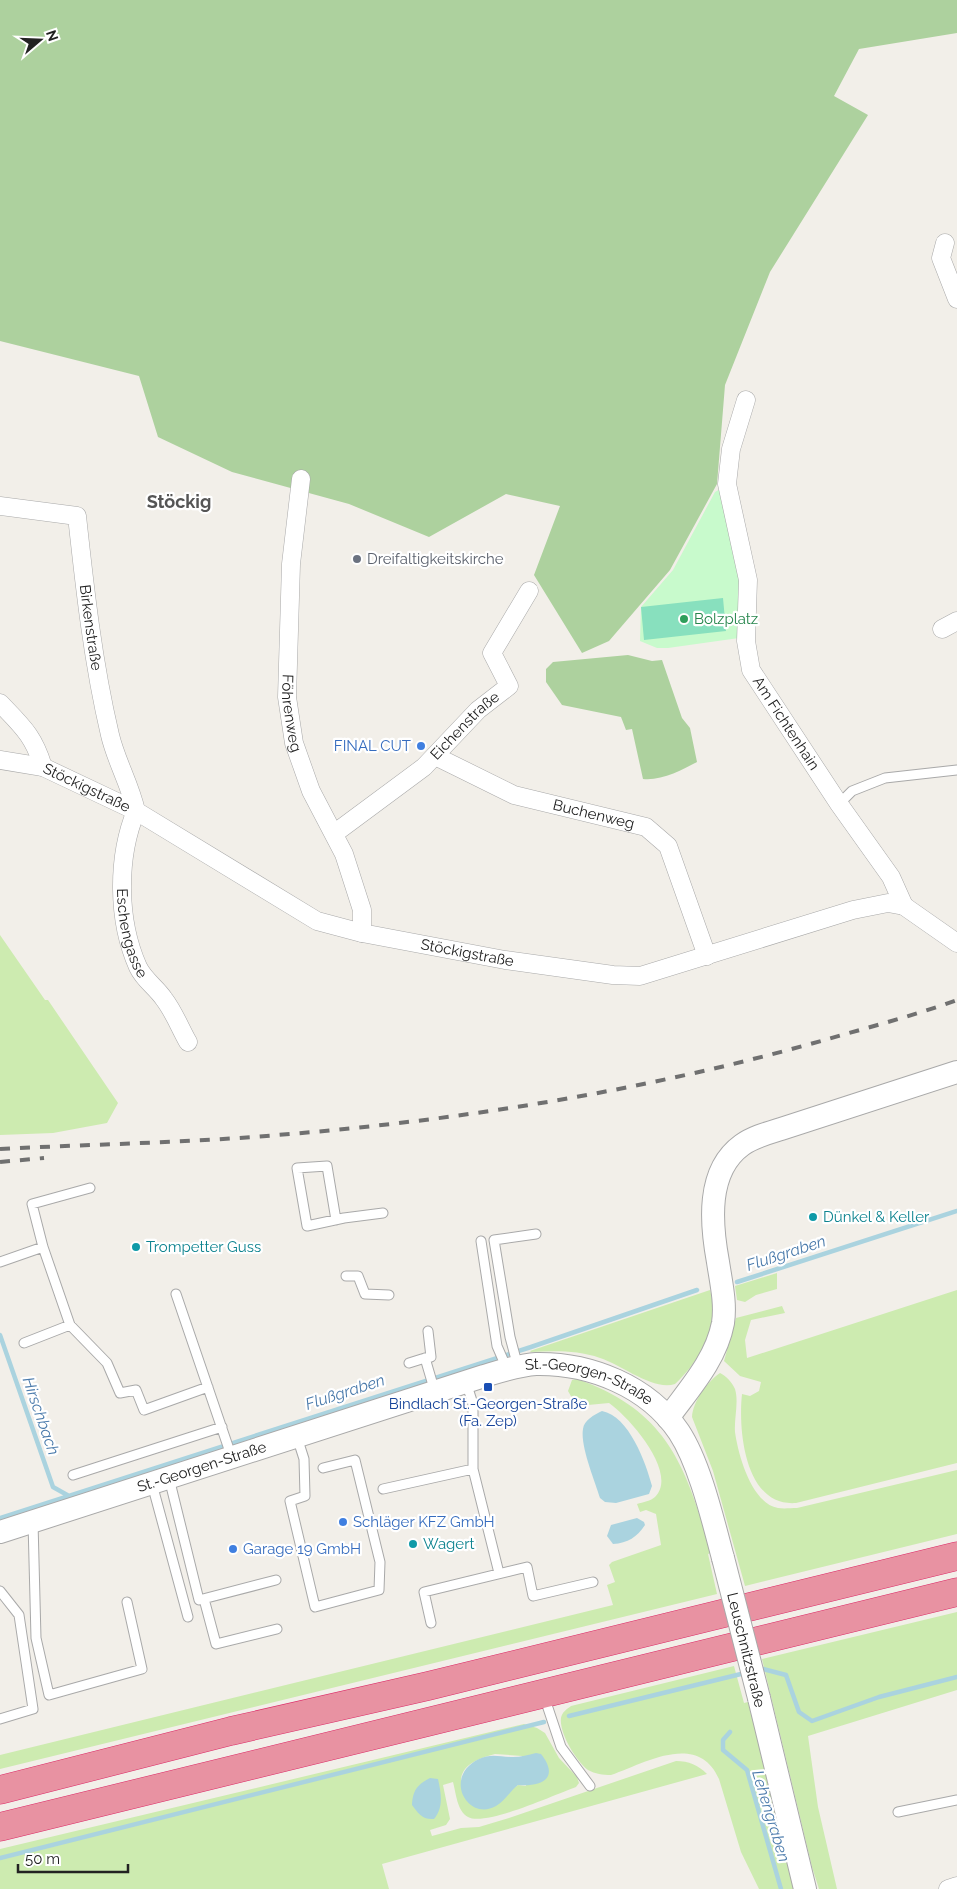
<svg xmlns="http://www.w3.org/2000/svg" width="957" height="1889" font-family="Raleway,sans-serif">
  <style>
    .grass { fill: #cdebb0; fill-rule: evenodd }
    .forest { fill: #add19e }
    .park { fill: #c8facc }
    .pitch { fill: #88e0be }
    .water { fill: #aad3df }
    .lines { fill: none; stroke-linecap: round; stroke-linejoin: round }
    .stream { stroke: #aad3df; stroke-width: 4.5 }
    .service-casing { stroke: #a9a9a9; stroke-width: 11 }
    .minor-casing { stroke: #a9a9a9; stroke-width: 19 }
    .tertiary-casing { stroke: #a9a9a9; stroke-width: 24 }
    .motorway-casing { stroke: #dc2a67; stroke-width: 29 }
    .service { stroke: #fff; stroke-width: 9 }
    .minor { stroke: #fff; stroke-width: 18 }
    .tertiary { stroke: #fff; stroke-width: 22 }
    .motorway { stroke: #e892a2; stroke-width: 28 }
    .rail { stroke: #707070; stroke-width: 4; stroke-dasharray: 10 10; stroke-linecap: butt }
    .tertiary-bridge-casing { stroke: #a9a9a9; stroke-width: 24; stroke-linecap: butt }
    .tertiary-bridge { stroke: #fff; stroke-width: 22 }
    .worship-dot { fill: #6b7280; stroke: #fff; stroke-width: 2 }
    .leisure-dot { fill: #2e9e5b; stroke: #fff; stroke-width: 2 }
    .shop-dot { fill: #3f7fe0; stroke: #fff; stroke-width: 2 }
    .culture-dot { fill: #0f9aa8; stroke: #fff; stroke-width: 2 }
    .transit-dot { fill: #1a4fb4; stroke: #fff; stroke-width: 2 }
    .labels { text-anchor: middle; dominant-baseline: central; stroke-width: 4.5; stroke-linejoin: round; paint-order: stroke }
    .worship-label { font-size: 15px; fill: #5b616d; stroke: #fff; text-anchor: start }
    .leisure-label { font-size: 15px; fill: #27864d; stroke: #fff; text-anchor: start }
    .street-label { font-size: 15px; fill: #222; stroke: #fff }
    .shop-label { font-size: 15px; fill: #366cbe; stroke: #fff; text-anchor: start }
    .culture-label { font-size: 15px; fill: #0d838f; stroke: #fff; text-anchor: start }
    .transit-label { font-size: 15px; fill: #164399; stroke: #fff }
    .water-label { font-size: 16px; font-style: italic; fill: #4a7aab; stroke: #fff }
    .quarter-label { font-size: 18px; font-weight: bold; fill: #555; stroke: #fff }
  </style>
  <rect width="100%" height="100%" fill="#f2efe9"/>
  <!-- grass -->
  <path class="grass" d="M0,935L45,1000H48L118,1103L107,1123L53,1133L0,1135Z
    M777,1273V1289L756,1295L745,1302L737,1300L735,1286Z
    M710,1290C720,1325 700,1361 675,1384C653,1391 622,1365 600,1358C577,1350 554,1351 531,1352L530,1351Z
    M957,1290V1463L796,1503C745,1507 738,1431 742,1394L750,1396L759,1391L761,1382L740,1376L724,1361L736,1318L782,1306L785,1313L751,1320L745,1340L747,1358Z
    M720,1373C726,1376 732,1382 735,1389C739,1402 734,1418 735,1432C738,1454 751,1503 778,1508C784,1509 791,1508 797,1508L957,1470V1534L745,1586L713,1471L692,1417C693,1401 707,1382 720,1373Z
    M577,1379C668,1411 686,1466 711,1553L708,1554L717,1594L0,1769V1755L613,1605L607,1585L615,1582L609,1565L612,1562L661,1545L656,1514L646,1510L640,1512L637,1504C643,1502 651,1501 655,1497C679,1473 629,1417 609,1403L588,1405L580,1398H572L568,1391L572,1380Z
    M957,1612V1690L808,1736L818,1807L837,1889H819L812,1867L762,1659Z
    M734,1666L744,1703L748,1702L795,1889H759L741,1852L719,1779C698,1731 645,1763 611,1775C603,1775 595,1774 588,1770C576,1761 559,1733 561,1718C562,1712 567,1709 571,1706Z
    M524,1724L537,1728L545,1733L559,1758L577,1777L579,1783L576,1787C556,1794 485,1827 468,1817C457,1811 456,1793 453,1782L443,1785L450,1819L446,1825L430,1830L432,1836L461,1828L479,1827L509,1818L676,1761C689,1761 698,1765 707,1774L382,1864L389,1889H0V1849ZM495,1754L522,1756L526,1786L518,1785L510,1791L468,1802C451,1773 467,1761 495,1754Z"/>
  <!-- forest -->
  <path class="forest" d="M0,0H957V33L859,49L834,96L868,115L770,272L725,385L717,484L670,570L609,641L582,653L534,575L560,506L506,494L429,537L349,504L232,472L158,437L139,376L0,341Z
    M628,655L652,661L662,660L682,718L690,728L697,762C682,770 661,781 643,779L632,729L626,730L621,717L562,705L546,682V669L553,662Z"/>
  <!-- park -->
  <path class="park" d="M724,487L739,552V638L668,648H657L640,641L641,607L673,570L715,492Z"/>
  <!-- pitch -->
  <path class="pitch" d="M723,598L726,631L644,640L641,607Z"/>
  <!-- water -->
  <path class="water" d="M602,1411C629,1416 646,1463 652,1486L649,1494L616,1503L605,1502L600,1498C595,1481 580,1446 583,1429C584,1420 594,1415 602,1411Z
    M637,1518L644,1522L645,1525C637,1537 628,1543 613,1544L607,1536L611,1525Z
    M536,1753L541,1754C560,1778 542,1787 518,1785C510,1791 505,1801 496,1806C468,1822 442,1777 479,1759C491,1753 500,1757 513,1757C521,1757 528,1755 536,1753Z
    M430,1778L438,1779C441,1793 444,1807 434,1819C422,1820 418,1813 412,1805C413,1790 417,1785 430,1778Z"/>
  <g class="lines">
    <!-- stream -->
    <path class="stream" d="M737,1282L957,1211
      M0,1335L53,1487L69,1496
      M0,1518L531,1347L697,1290
      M757,1671L763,1669L786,1675L799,1712L812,1721L879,1697L957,1677
      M569,1716L745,1673
      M730,1732L723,1740V1750L747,1770L781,1889
      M0,1858L544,1722"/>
    <defs>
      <path id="service" d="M839,804L852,791L885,778L957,770
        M90,1188L32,1204L43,1247L70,1325L107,1363L120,1393L136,1390L144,1410L208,1387
        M336,1220L327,1166L297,1168L307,1226L344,1218L383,1213
        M481,1241L497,1346L507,1369
        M0,1262L43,1247
        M346,1276H358L365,1294L389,1295
        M176,1294L232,1458
        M24,1343L70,1325
        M425,1358L431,1357L428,1331
        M409,1363L425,1358L435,1392
        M518,1367L510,1337L494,1240L536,1234
        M466,1382L473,1404V1469L499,1573
        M297,1437L304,1459L305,1496L290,1501L315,1607L379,1590L380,1562L355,1460L323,1468
        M73,1475L222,1427
        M169,1478L199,1600L276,1580
        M152,1484L188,1617
        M383,1489L473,1469
        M33,1522L36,1638L49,1695L142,1669L127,1602
        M0,1591L19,1615L33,1709L0,1719
        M204,1599L216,1644L277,1629
        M431,1623L424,1592L527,1567L533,1596L593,1582
        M544,1696L561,1747L590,1786
        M898,1812L957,1800"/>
      <g id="minor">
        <path d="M945,243L941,258L957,299"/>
        <path id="s1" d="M746,400L731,449L727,484L748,580L746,641L751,670L839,804L891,877L904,906"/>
        <path id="s2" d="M301,479L291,564L287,697L294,743L311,791L344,854L362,910V933"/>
        <path id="s3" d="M0,506L77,516C85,590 93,663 110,735C116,761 130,784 136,811"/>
        <path d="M942,629L957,621"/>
        <path d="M0,703C22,726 34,736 43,767"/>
        <path id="s4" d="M435,756L514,795L646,827L668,846L707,956"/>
        <path id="s5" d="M0,760L43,767L136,811L317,921L362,933L505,960L613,975L640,976L853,910L888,903L904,906L957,943"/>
        <path id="s6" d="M136,811C117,857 117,920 138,967C144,980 156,987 164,999C174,1012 180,1028 188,1042"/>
        <path id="s7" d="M335,833L424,767L478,710L509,686L492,653L529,591"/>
        <path d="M948,1889L957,1886"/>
      </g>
      <g id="tertiary">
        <path d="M668,1418C689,1389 716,1360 723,1323C726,1303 721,1282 718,1262C711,1224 706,1171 742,1145C753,1137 768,1133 781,1129L957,1072"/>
        <path id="s8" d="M0,1532L484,1376C501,1371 519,1365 536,1364C590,1363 648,1386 679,1432C700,1464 713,1521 723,1558"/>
        <path d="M759,1698L805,1889"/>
      </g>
      <path id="motorway" d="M0,1790L231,1731L428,1686L957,1556
        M0,1827L957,1592"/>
    </defs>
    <!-- service casing -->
    <use href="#service" class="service-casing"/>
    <!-- minor casing -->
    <use href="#minor" class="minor-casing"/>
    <!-- tertiary casing -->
    <use href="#tertiary" class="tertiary-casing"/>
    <!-- motorway casing -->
    <use href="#motorway" class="motorway-casing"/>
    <!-- service -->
    <use href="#service" class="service"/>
    <!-- minor -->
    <use href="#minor" class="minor"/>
    <!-- tertiary -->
    <use href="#tertiary" class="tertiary"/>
    <!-- motorway -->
    <use href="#motorway" class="motorway"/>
    <!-- rail -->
    <path class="rail" d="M0,1149C93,1144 186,1143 278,1135C463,1120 643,1091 821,1041C866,1028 913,1016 957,1000
      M0,1162L44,1158"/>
    <defs>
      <path id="tertiary-bridge" d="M723,1558L759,1698"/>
    </defs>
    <!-- tertiary-bridge casing -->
    <use href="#tertiary-bridge" class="tertiary-bridge-casing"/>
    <!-- tertiary-bridge -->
    <use href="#tertiary-bridge" class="tertiary-bridge"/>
  </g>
  <!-- markers -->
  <circle class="worship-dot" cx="357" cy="559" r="5"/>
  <circle class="leisure-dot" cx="684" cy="619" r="5"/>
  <g class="shop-dot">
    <circle cx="421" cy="746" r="5"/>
    <circle cx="343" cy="1522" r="5"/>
    <circle cx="233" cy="1549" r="5"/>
  </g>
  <g class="culture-dot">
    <circle cx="813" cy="1217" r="5"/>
    <circle cx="136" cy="1247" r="5"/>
    <circle cx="413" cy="1544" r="5"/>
  </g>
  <rect class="transit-dot" x="483" y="1382" width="10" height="10" rx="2.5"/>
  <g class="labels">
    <!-- worship labels -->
    <g class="worship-label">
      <text x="367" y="559">Dreifaltigkeitskirche</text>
    </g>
    <!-- leisure labels -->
    <g class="leisure-label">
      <text x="694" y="619">Bolzplatz</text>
    </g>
    <!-- street labels -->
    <g class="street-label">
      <text stroke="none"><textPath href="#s3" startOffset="190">Birkenstraße</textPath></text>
      <text stroke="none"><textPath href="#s2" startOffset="235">Föhrenweg</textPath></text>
      <text stroke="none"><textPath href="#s1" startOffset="339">Am Fichtenhain</textPath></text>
      <text stroke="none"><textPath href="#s7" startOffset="169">Eichenstraße</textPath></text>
      <text stroke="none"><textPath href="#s5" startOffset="92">Stöckigstraße</textPath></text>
      <text stroke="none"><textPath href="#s4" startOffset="170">Buchenweg</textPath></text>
      <text stroke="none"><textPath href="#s6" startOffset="125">Eschengasse</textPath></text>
      <text stroke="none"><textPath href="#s5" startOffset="512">Stöckigstraße</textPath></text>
      <text stroke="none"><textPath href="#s8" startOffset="618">St.-Georgen-Straße</textPath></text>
      <text stroke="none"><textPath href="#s8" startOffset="212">St.-Georgen-Straße</textPath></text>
      <text transform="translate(746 1650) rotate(76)">Leuschnitzstraße</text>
    </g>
    <!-- shop labels -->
    <g class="shop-label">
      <text x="411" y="746" text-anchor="end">FINAL CUT</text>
      <text x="353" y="1522">Schläger KFZ GmbH</text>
      <text x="243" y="1549">Garage 19 GmbH</text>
    </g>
    <!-- culture labels -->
    <g class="culture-label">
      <text x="823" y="1217">Dünkel &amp; Keller</text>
      <text x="146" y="1247">Trompetter Guss</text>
      <text x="423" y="1544">Wagert</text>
    </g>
    <!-- transit labels -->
    <g class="transit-label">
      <text x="488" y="1404">Bindlach St.-Georgen-Straße<tspan x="488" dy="17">(Fa. Zep)</tspan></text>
    </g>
    <!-- water labels -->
    <g class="water-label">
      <text transform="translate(786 1253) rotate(-18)">Flußgraben</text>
      <text transform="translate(345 1392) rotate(-18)">Flußgraben</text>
      <text transform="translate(41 1416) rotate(71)">Hirschbach</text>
      <text transform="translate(771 1816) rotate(73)">Lehengraben</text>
    </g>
    <!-- quarter labels -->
    <g class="quarter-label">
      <text x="179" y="501">Stöckig</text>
    </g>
  </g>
  <!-- north arrow -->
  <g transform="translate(40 40) rotate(71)" stroke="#ffffff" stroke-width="4" paint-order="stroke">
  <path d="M0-4L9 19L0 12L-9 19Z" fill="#222222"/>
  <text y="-8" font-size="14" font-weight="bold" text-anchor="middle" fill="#222222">N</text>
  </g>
  <!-- scale -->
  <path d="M18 1864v8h110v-8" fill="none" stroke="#222222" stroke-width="2.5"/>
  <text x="25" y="1864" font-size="15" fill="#222222" stroke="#ffffff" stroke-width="4" paint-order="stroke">50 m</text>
</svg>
